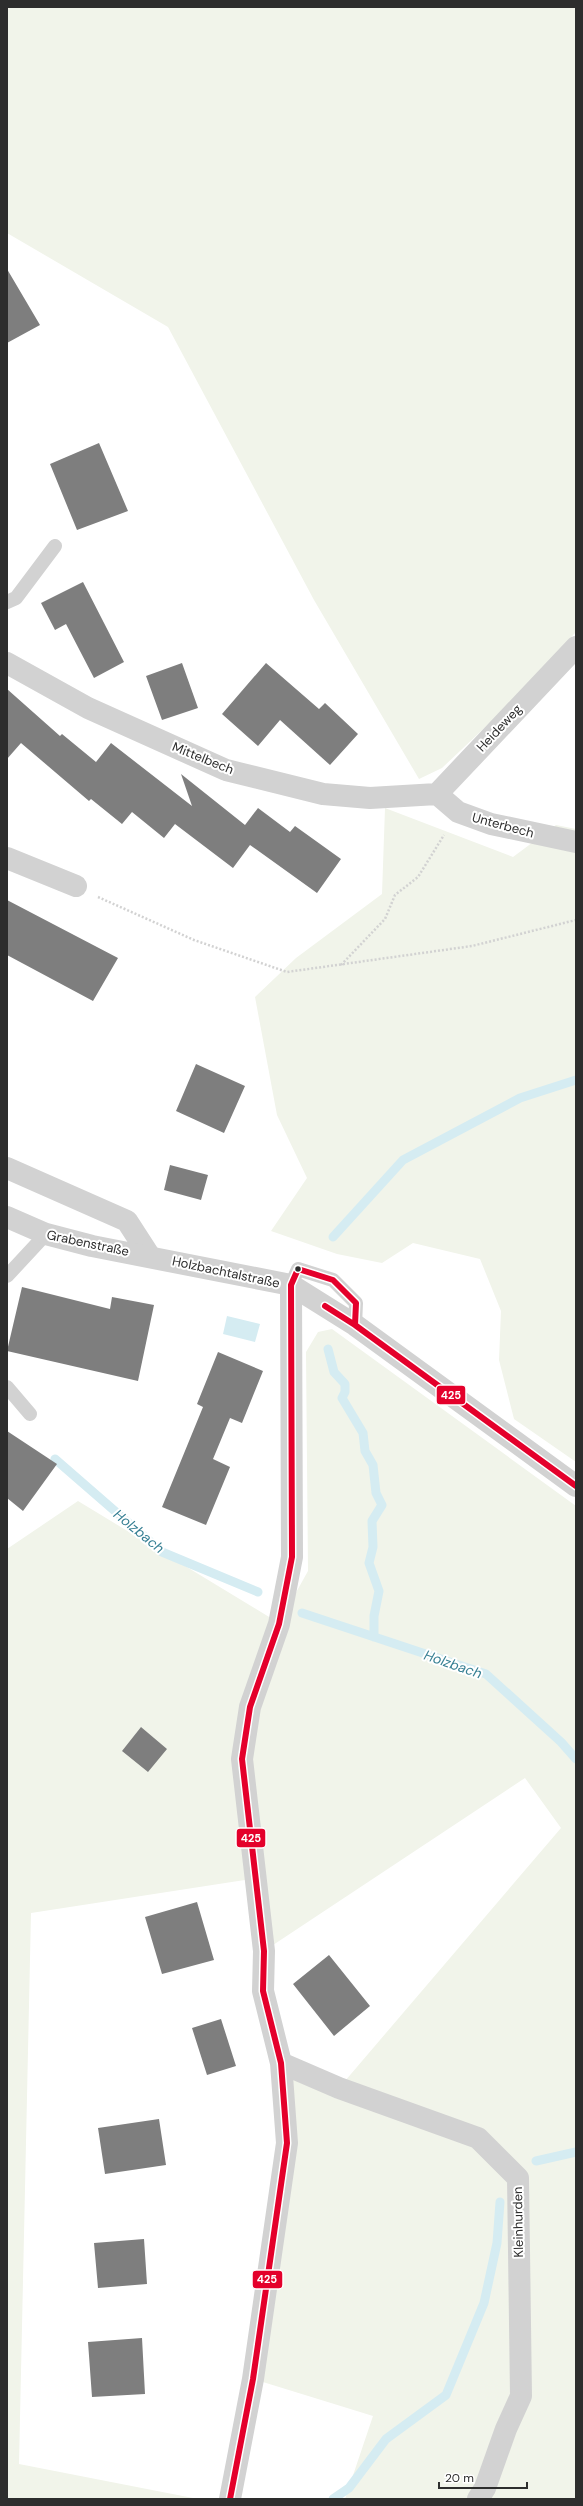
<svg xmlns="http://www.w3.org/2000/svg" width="583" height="2506" font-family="'DM Sans',sans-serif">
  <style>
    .green { fill: #f1f4ea }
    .water { fill: #d5ecf2 }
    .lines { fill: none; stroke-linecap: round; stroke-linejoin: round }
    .stream { stroke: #d5ecf2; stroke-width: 9 }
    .building { fill: #7e7e7e }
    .path { stroke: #d2d2d2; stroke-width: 2.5; stroke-dasharray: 2 2; stroke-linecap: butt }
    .service { stroke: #d2d2d2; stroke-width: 14 }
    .minor { stroke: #d2d2d2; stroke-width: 22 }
    .tertiary { stroke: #d2d2d2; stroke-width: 22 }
    .bus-1-casing { stroke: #fff; stroke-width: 9 }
    .bus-1 { stroke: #e4002b; stroke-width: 6 }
    .bus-dot { fill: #2d2d2d; stroke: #fff; stroke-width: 1.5 }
    .labels { text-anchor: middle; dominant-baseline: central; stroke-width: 4; stroke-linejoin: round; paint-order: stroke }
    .street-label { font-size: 13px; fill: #2d2d2d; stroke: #fff }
    .water-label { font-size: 14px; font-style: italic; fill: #367f93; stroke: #fff }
    .line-badge { stroke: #fff; stroke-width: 1.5 }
    .badge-label { font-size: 11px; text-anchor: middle; font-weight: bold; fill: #fff }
  </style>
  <rect width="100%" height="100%" fill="#fff"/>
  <!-- green -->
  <path class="green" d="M7,7H576V632L497,716L442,768L419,779L314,600L168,327L7,233Z
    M385,808L513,857L556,825L576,829V1462L514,1419L499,1360L501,1311L480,1259L413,1243L382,1263L337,1254L271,1231L307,1178L277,1115L255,997L296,958L382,894Z
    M332,1329L576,1506V2499H345L373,2416L253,2379L287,2143L281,2063L339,2088L561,1828L525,1778L264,1951L257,1878L31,1913L19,2464L193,2498L7,2499V1549L78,1501L279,1623L308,1571L306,1352L318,1332Z"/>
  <!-- water -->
  <path class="water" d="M227,1316L260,1324L255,1342L223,1334Z"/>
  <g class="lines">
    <!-- stream -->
    <path class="stream" d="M333,1237L403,1160L520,1098L576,1080
      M328,1349L334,1372L345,1384V1392L342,1398L363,1433L365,1451L373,1465L376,1493L382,1505L372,1521L373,1547L369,1563L379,1591L374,1616V1637
      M55,1459L162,1552L258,1592
      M302,1613L486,1674L561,1742L576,1759
      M536,2161L576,2152
      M333,2499L349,2488L386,2439L446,2395L484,2303L497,2243L500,2202"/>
  </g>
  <!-- building -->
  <path class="building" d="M7,269L40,325L7,343Z
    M99,443L128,511L77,530L50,464Z
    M83,582L124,662L94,678L66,624L55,630L41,603Z
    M182,663L198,708L162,720L146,676Z
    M266,663L319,709L325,703L358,734L330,765L280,720L258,746L222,714Z
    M7,689L60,736L62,734L96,762L111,743L192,806L181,774L245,825L258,808L290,832L295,826L341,859L317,893L250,845L233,868L175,824L164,838L132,812L122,824L91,799L89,801L21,743L7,759Z
    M7,900L118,958L93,1001L7,955Z
    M196,1064L245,1086L224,1133L176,1111Z
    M170,1165L208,1175L201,1200L164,1190Z
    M22,1287L110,1309L112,1297L154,1305L138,1381L7,1351Z
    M218,1352L263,1371L242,1423L230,1418L213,1459L230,1467L206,1525L162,1507L203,1407L197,1404Z
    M7,1431L57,1464L23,1511L7,1498Z
    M141,1727L167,1749L148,1772L122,1751Z
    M197,1902L214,1960L162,1974L145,1917Z
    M329,1955L370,2006L334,2036L293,1984Z
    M221,2019L236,2066L207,2075L192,2028Z
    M159,2119L166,2165L105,2174L98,2128Z
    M144,2239L147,2284L98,2288L94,2243Z
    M142,2338L145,2394L92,2397L88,2342Z"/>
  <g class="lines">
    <!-- path -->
    <path class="path" d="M98,897L194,940L287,972L472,946L576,920
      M341,965L385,919L395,895L418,877L444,835"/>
    <!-- service -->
    <path class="service" d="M7,602L16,598L55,546
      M7,1276L46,1234
      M291,1285L298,1269L333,1280L356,1303L355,1325
      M7,1387L30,1414"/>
    <!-- minor -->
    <path class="minor" d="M7,663L88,708L226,770L323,794L370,798L437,794L576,647
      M437,794L458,812L491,824L576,842
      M7,858L76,886
      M7,1168L127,1221L149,1255
      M281,2063L339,2088L478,2138L518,2178L521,2396L506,2429L485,2488L478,2499
      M230,2499L253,2379L287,2143L281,2063L263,1991L264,1951L242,1759L250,1707L279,1624L292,1557L291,1285"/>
    <!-- tertiary -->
    <path class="tertiary" d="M7,1217L46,1234L92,1246L291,1285L355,1325L576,1486"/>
    <defs>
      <path id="bus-1" d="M325,1306L355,1325L576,1486
        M230,2499L253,2379L287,2143L281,2063L263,1991L264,1951L242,1759L250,1707L279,1624L292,1557L291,1285L298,1269L333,1280L356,1303L355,1325"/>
    </defs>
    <!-- bus-1 casing -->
    <use href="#bus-1" class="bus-1-casing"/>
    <!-- bus-1 -->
    <use href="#bus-1" class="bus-1"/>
  </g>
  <!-- markers -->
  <circle class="bus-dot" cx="298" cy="1269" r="3.5"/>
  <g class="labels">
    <!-- street labels -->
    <g class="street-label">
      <text transform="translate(499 728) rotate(-47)">Heideweg</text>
      <text transform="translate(203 758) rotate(22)">Mittelbech</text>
      <text transform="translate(503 825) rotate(15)">Unterbech</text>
      <text transform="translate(88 1243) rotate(12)">Grabenstraße</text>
      <text transform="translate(226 1272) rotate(12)">Holzbachtalstraße</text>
      <text transform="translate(518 2222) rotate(-91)">Kleinhurden</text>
    </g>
    <!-- water labels -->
    <g class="water-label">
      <text transform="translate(139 1531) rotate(39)">Holzbach</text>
      <text transform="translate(453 1664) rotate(19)">Holzbach</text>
    </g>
  </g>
  <g class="line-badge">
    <rect x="436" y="1385" width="30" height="20" rx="4" fill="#e4002b"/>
    <rect x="236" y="1828" width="30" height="20" rx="4" fill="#e4002b"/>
    <rect x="252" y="2270" width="31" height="19" rx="4" fill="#e4002b"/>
  </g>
  <g class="badge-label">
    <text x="451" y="1399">425</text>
    <text x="251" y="1842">425</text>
    <text x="267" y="2283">425</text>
  </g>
  <!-- border -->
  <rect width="583" height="2506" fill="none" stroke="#2d2d2d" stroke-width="16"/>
  <!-- scale -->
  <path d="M439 2482v6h88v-6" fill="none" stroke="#2d2d2d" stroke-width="2"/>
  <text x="445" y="2482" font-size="12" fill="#2d2d2d" stroke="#ffffff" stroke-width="3" paint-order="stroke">20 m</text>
</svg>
